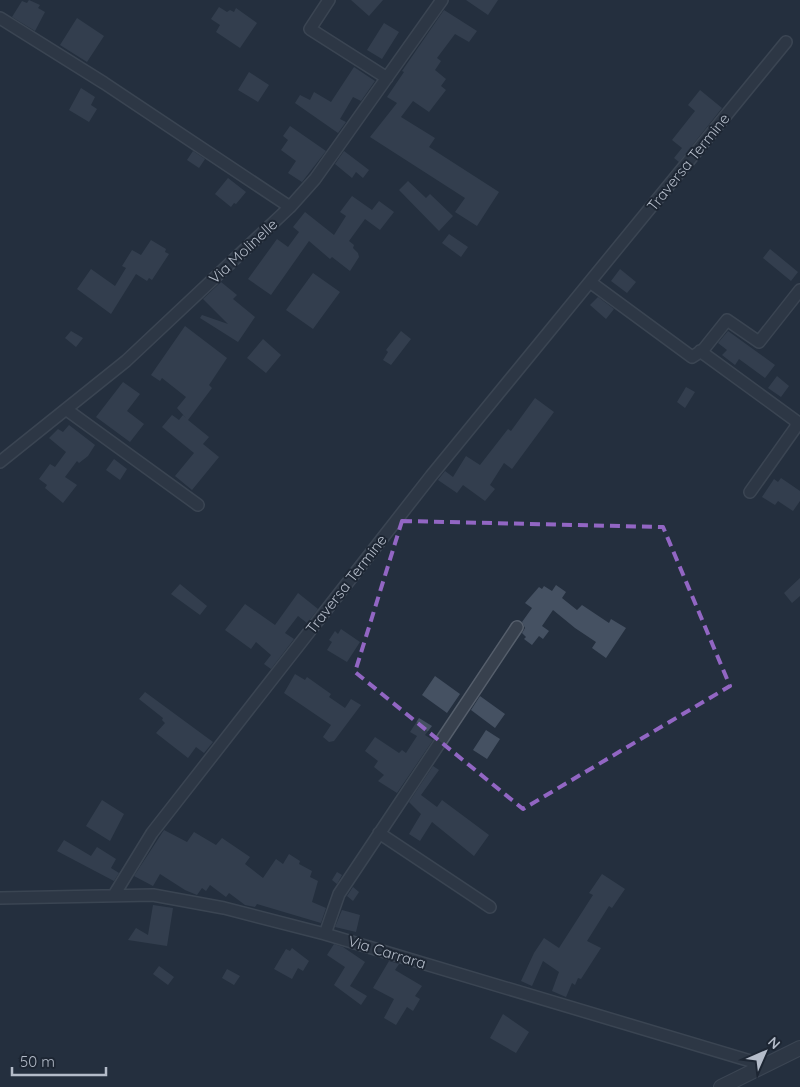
<svg xmlns="http://www.w3.org/2000/svg" width="800" height="1087" font-family="Quicksand,sans-serif">
  <style>
    .building { fill: #455162 }
    .lines { fill: none; stroke-linecap: round; stroke-linejoin: round }
    .minor-casing { stroke: #565f6c; stroke-width: 14 }
    .tertiary-casing { stroke: #565f6c; stroke-width: 16 }
    .minor { stroke: #38414e; stroke-width: 11 }
    .tertiary { stroke: #38414e; stroke-width: 14 }
    .marked { fill: none; stroke: #9266c3; stroke-width: 4; stroke-dasharray: 10 6; stroke-linejoin: round }
    .labels { text-anchor: middle; dominant-baseline: central; stroke-width: 4; stroke-linejoin: round; paint-order: stroke }
    .street-label { font-size: 15px; fill: #b4bcc9; stroke: #1d2633 }
  </style>
  <rect width="100%" height="100%" fill="#242f3e"/>
  <!-- building -->
  <path class="building" d="M29,0L40,5L38,8L45,12L35,31L12,17L22,1L27,3Z
    M351,0H383L369,16Z
    M466,0H498L488,15Z
    M219,7L227,12L230,10L234,12L236,8L257,23L240,48L216,32L220,25L211,19Z
    M444,10L477,31L469,42L455,34L437,58L441,61L435,70L446,79L441,86L446,90L429,112L413,101L401,117L435,138L429,147L499,192L477,226L455,212L465,198L370,137L397,103L387,97L404,72L402,71Z
    M77,18L104,36L87,62L60,45Z
    M384,23L399,32L382,59L367,50Z
    M354,67L375,81L361,101L353,97L340,119L346,122L338,133L295,103L300,95L310,100L314,92L331,102Z
    M249,72L269,85L258,102L238,90Z
    M81,88L95,97L91,105L97,109L89,122L69,110Z
    M700,90L722,108L679,162L674,158L682,148L672,140L695,111L688,105Z
    M290,126L326,151L302,182L288,173L296,161L281,150L288,140L283,136Z
    M193,151L205,159L199,168L187,160Z
    M344,151L369,170L363,178L356,172L352,178L335,164Z
    M228,178L246,192L236,204L234,203L231,207L215,194Z
    M408,181L426,198L430,194L453,216L439,231L399,190Z
    M352,196L372,210L379,201L394,212L380,230L365,219L349,241L354,245L353,248L358,253L359,257L350,271L332,257L330,259L309,241L271,295L248,279L277,239L288,247L299,232L293,227L305,212L334,235L346,216L340,212Z
    M449,234L468,247L461,257L442,243Z
    M151,240L166,249L165,252L169,254L152,280L149,278L147,281L136,274L111,314L77,289L91,269L115,286L126,268L122,266L132,250L141,255Z
    M770,249L798,272L791,281L763,258Z
    M620,269L636,282L627,293L611,281Z
    M313,273L340,292L313,329L286,310Z
    M221,282L237,295L233,299L255,317L238,342L200,318L202,315L228,324L203,299Z
    M598,297L614,309L606,319L590,305Z
    M185,326L227,358L209,385L212,388L188,420L209,437L203,444L219,457L192,490L175,476L194,453L162,427L172,415L179,420L183,415L186,418L177,408L186,397L162,378L160,381L151,375Z
    M71,331L83,338L76,347L65,338Z
    M401,331L411,339L391,365L383,360L388,352L386,350Z
    M728,331L775,365L765,378L739,359L735,365L722,355L727,350L718,343Z
    M263,339L281,355L266,373L247,358Z
    M777,376L789,386L781,397L768,388Z
    M123,382L140,394L127,411L144,424L130,442L96,417Z
    M686,387L695,392L685,408L677,402Z
    M535,398L554,412L512,469L504,463L490,485L495,489L485,501L463,485L457,493L438,480L445,471L453,477L466,456L480,465L508,429L511,431Z
    M69,425L95,445L88,456L79,463L77,461L65,477L77,485L63,503L45,488L47,485L39,479L50,464L55,467L66,452L49,438L58,429L63,432Z
    M114,459L127,469L120,480L106,470Z
    M781,478L800,491V501L793,511L778,501L775,505L762,497L774,479L778,482Z
    M800,578V596L792,603L784,593Z
    M180,584L207,606L200,615L171,594Z
    M556,585L566,592L562,598L577,610L582,605L609,623L611,619L626,628L606,658L592,648L596,642L575,628L553,610L542,626L549,631L543,639L539,636L532,645L524,639L526,637L522,633L525,628L522,622L532,608L525,603L539,587L542,589L544,586L552,591Z
    M298,593L318,609L307,623L298,616L285,633L294,639L271,669L264,664L271,655L256,642L251,649L225,630L245,604L275,625Z
    M341,629L360,642L347,662L327,650L332,642L329,640L335,631L338,634Z
    M295,674L305,680L307,677L331,694L329,697L345,708L351,699L361,705L334,741L329,742L323,737L331,725L284,693Z
    M435,676L460,694L447,713L422,695Z
    M145,692L213,742L204,753L196,747L188,758L156,733L165,723L162,720L163,718L139,699Z
    M480,696L505,714L495,728L471,710Z
    M419,718L432,726L425,735L433,740L397,793L378,781L384,775L374,767L378,761L365,751L375,737L399,753L402,750L406,753L417,736L410,732Z
    M486,730L500,739L487,759L473,750Z
    M433,766L439,770L421,795L437,807L442,800L489,835L474,856L432,822L420,841L409,834L421,814L409,802Z
    M102,800L124,814L110,841L86,826Z
    M164,830L187,842L194,832L216,845L222,838L250,857L245,864L263,878L276,859L283,864L289,854L300,861L299,864L312,871L310,877L318,881L312,902L326,908L321,923L257,904L255,907L245,905L229,893L226,897L210,885L206,891L202,888L197,895L185,890L160,874L153,886L134,876Z
    M64,840L91,856L97,847L116,859L111,868L119,873L114,881L57,851Z
    M337,872L342,875L337,884L332,880Z
    M602,874L625,889L612,908L609,906L587,941L601,948L581,979L578,978L575,985L572,983L566,997L552,991L559,972L543,961L532,986L521,981L534,953L544,938L559,948L593,895L589,893Z
    M353,887L359,892L353,901L347,896Z
    M153,905L173,908L167,946L128,940L136,928L148,935Z
    M342,910L360,915L356,932L335,927Z
    M334,944L343,947L365,962L350,986L367,996L361,1005L334,985L345,967L327,955Z
    M292,948L309,961L303,971L298,968L292,979L274,969L286,949L290,951Z
    M389,961L399,964L395,970L422,986L415,996L420,999L413,1011L407,1007L396,1025L384,1018L394,999L373,988Z
    M159,966L174,977L168,985L153,974Z
    M227,969L240,976L234,985L222,978Z
    M503,1014L529,1032L516,1053L490,1038Z"/>
  <g class="lines">
    <defs>
      <path id="minor" d="M329,0L310,29L387,78
        M0,18L104,83L290,207
        M590,282L692,357L703,350L727,320L759,342L800,290
        M700,351L796,421V427L750,492
        M67,410L198,505
        M0,462L126,361L290,207L315,179L442,0
        M379,833L490,907
        M114,895L152,833L431,476L786,42
        M0,898L153,895L224,908L325,934L764,1065
        M325,934L339,894L517,627"/>
      <path id="tertiary" d="M721,1087L800,1048"/>
    </defs>
    <!-- minor casing -->
    <use href="#minor" class="minor-casing"/>
    <!-- tertiary casing -->
    <use href="#tertiary" class="tertiary-casing"/>
    <!-- minor -->
    <use href="#minor" class="minor"/>
    <!-- tertiary -->
    <use href="#tertiary" class="tertiary"/>
  </g>
  <!-- marked area -->
  <path d="M0 0H800V1087H0ZM402,521L663,527L730,686L523,809L355,672Z" fill="#242f3e" fill-opacity=".55" fill-rule="evenodd"/>
  <path class="marked" d="M402,521L663,527L730,686L523,809L355,672Z"/>
  <g class="labels">
    <!-- street labels -->
    <g class="street-label">
      <text transform="translate(688 162) rotate(-51)">Traversa Termine</text>
      <text transform="translate(243 251) rotate(-43)">Via Molinelle</text>
      <text transform="translate(346 584) rotate(-52)">Traversa Termine</text>
      <text transform="translate(387 952) rotate(17)">Via Carrara</text>
    </g>
  </g>
  <!-- north arrow -->
  <g transform="translate(765 1052) rotate(45)" stroke="#1d2633" stroke-width="4" paint-order="stroke">
  <path d="M0-4L9 19L0 12L-9 19Z" fill="#b4bcc9"/>
  <text y="-8" font-size="14" font-weight="bold" text-anchor="middle" fill="#b4bcc9">N</text>
  </g>
  <!-- scale -->
  <path d="M12 1067v8h94v-8" fill="none" stroke="#b4bcc9" stroke-width="2.5"/>
  <text x="20" y="1067" font-size="15" fill="#b4bcc9" stroke="#1d2633" stroke-width="4" paint-order="stroke">50 m</text>
</svg>
